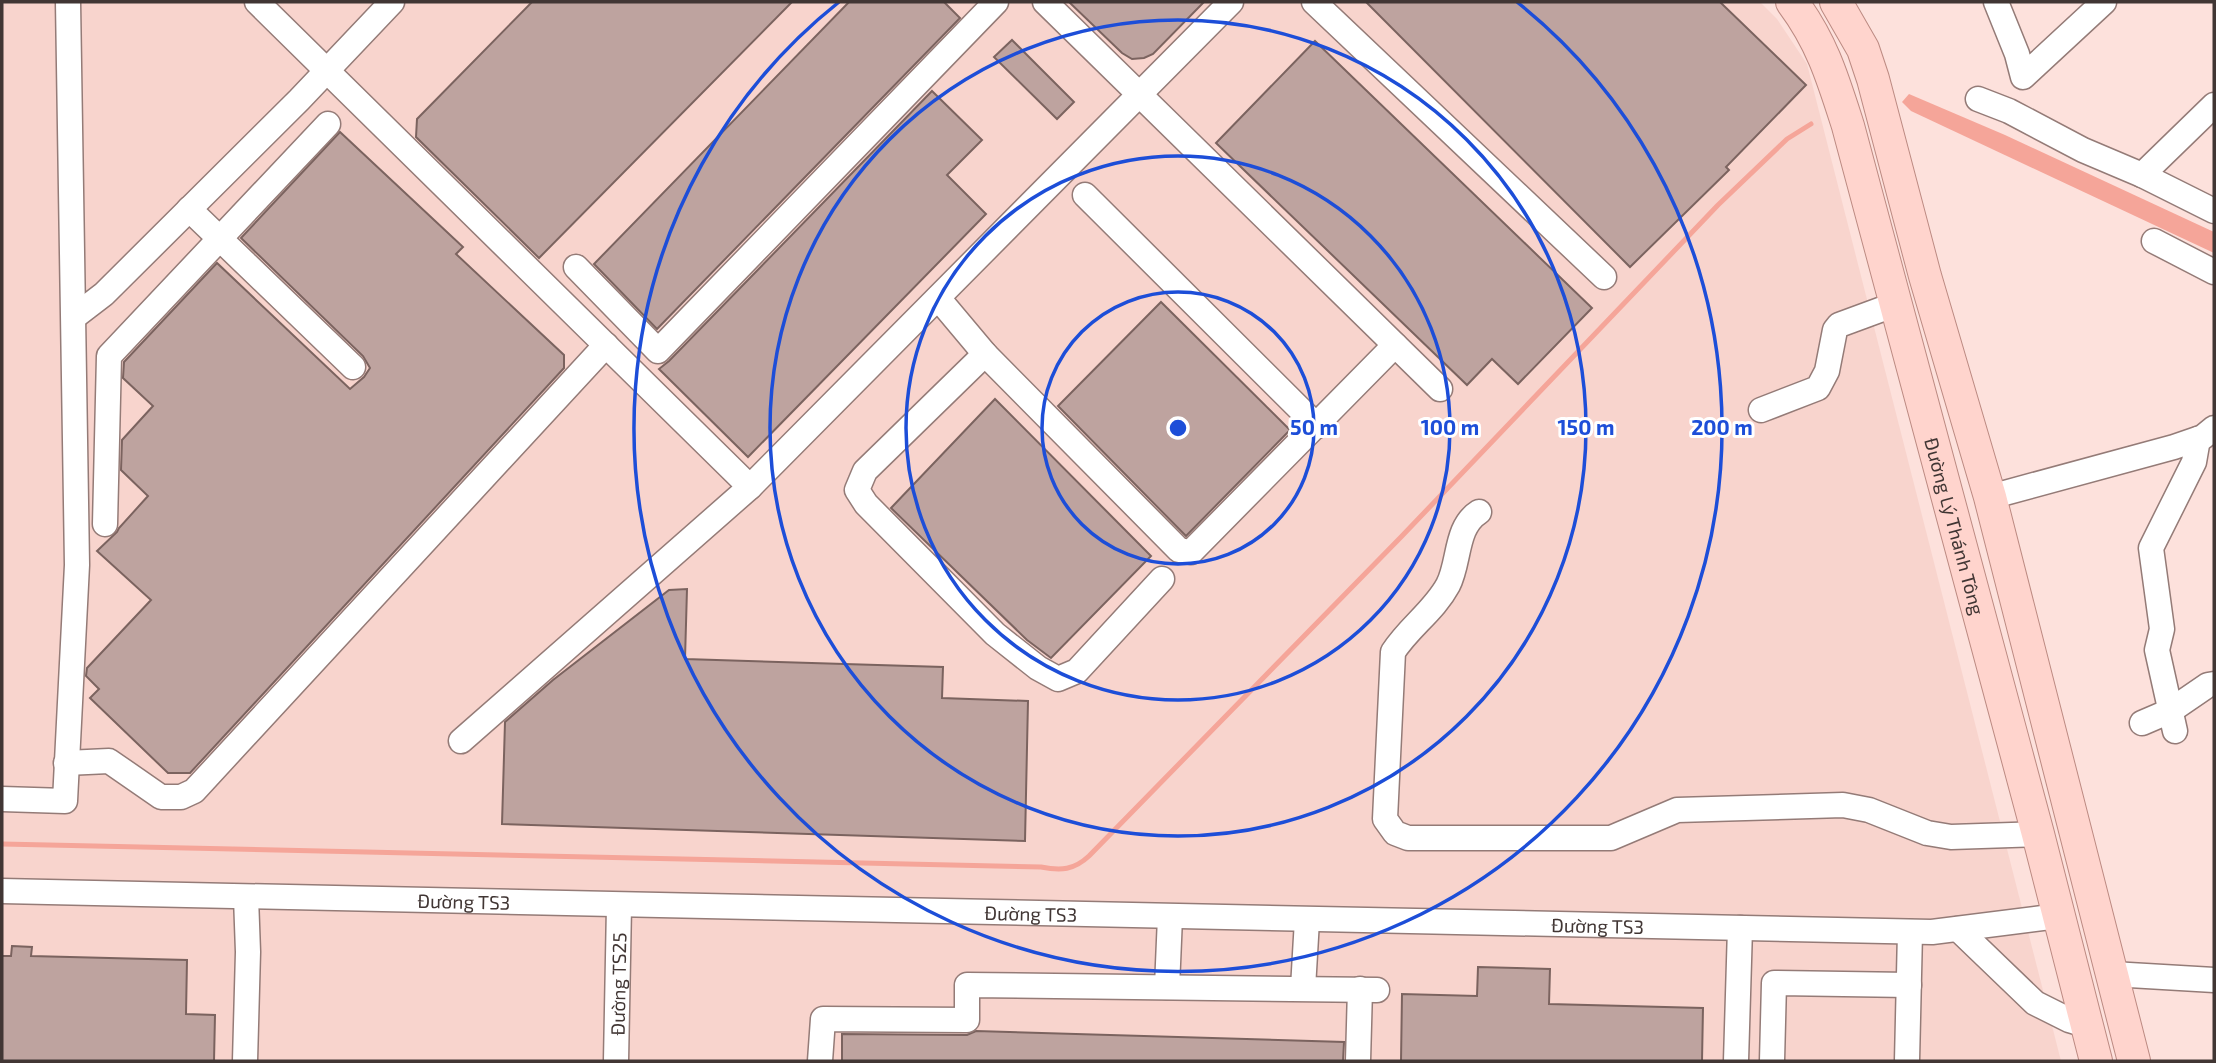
<svg xmlns="http://www.w3.org/2000/svg" width="2216" height="1063" font-family="'Exo 2',sans-serif">
  <style>
    .built { fill: #f8d4cd }
    .water { fill: #f5a599 }
    .lines { fill: none; stroke-linecap: round; stroke-linejoin: round }
    .stream { stroke: #f5a599; stroke-width: 5 }
    .building { fill: #bea39f; stroke: #7b635f; stroke-width: 2 }
    .minor-casing { stroke: #947b77; stroke-width: 27 }
    .major-casing { stroke: #bc8a82; stroke-width: 34 }
    .minor { stroke: #fff; stroke-width: 24 }
    .major { stroke: #ffd4cd; stroke-width: 32 }
    .ring { fill: none; stroke: #1d4ed8; stroke-width: 3.5 }
    .labels { text-anchor: middle; dominant-baseline: central; stroke-width: 6; stroke-linejoin: round; paint-order: stroke }
    .street-label { font-size: 19px; fill: #413634; stroke: #fff }
    .centre { fill: #1d4ed8; stroke: #fff; stroke-width: 3.5 }
    .ring-label { font-size: 21px; text-anchor: middle; font-weight: bold; fill: #1d4ed8; stroke: #fff; stroke-width: 6; stroke-linejoin: round; paint-order: stroke }
  </style>
  <rect width="100%" height="100%" fill="#fde1dc"/>
  <!-- built -->
  <path class="built" d="M2,2H1760L1777,19L1807,64L2061,1061H2Z"/>
  <!-- water -->
  <path class="water" d="M1909,94L2005,135L2214,232V253L1911,111L1902,102Z"/>
  <g class="lines">
    <!-- stream -->
    <path class="stream" d="M2,844L1041,867C1061,871 1074,870 1089,856L1401,537L1718,205L1787,139L1811,124"/>
  </g>
  <!-- building -->
  <path class="building" d="M532,2H792L539,258L416,137L417,119Z
    M849,2H944L960,18L657,329L594,264Z
    M1069,2H1204L1153,54L1144,58L1132,59L1122,53Z
    M1366,2H1720L1806,85L1726,167L1729,170L1630,267Z
    M1012,40L1074,102L1057,119L994,57Z
    M1315,41L1592,308L1518,384L1492,359L1467,385L1216,143Z
    M932,91L982,140L947,175L986,214L748,457L659,369L669,361Z
    M340,132L463,247L456,254L564,355V368L190,773H168L90,698L99,689L86,676L87,668L151,600L97,551L117,532L119,528L148,496L121,470L122,440L153,406L123,378L124,362L217,263L350,389L364,377L370,368L363,356L241,238Z
    M1161,302L1290,430L1186,536L1058,406Z
    M995,399L1151,556L1051,658L1027,640L891,508Z
    M687,589L685,659L943,667L942,698L1028,701L1025,841L502,824L505,722L553,680L669,590Z
    M12,946L32,947L31,956L187,960L186,1014L215,1015L214,1061H2V956H11Z
    M1478,967L1550,969L1549,1004L1703,1008L1702,1061H1401L1402,994L1477,996Z
    M976,1031L1344,1042L1343,1061H842V1034L967,1035Z"/>
  <g class="lines">
    <defs>
      <g id="minor">
        <path d="M257,2L750,487"/>
        <path d="M1045,2L1440,389"/>
        <path d="M1314,2L1604,277"/>
        <path d="M1996,2L2017,54L2023,77L2104,2"/>
        <path d="M1978,99L2009,111L2083,150L2142,175L2214,211"/>
        <path d="M2142,175L2214,105"/>
        <path d="M1085,195L1317,426"/>
        <path d="M189,209L353,367"/>
        <path d="M2154,241L2214,272"/>
        <path d="M576,267L658,351L996,2"/>
        <path d="M938,298L985,354L1179,550L1191,552L1395,345"/>
        <path d="M74,317L104,294L299,100L392,2"/>
        <path d="M985,354L865,471L857,490L866,504L995,634L1038,668L1058,679L1077,671L1162,579"/>
        <path d="M1761,410L1818,388L1827,371L1835,330L1839,325L1896,304"/>
        <path d="M1990,497L2174,447L2203,437L2214,428"/>
        <path d="M1479,512C1455,527 1460,562 1448,585C1434,611 1409,627 1393,652L1385,819L1395,833L1408,838H1611L1677,810L1843,805L1869,810L1927,833L1951,837L2038,834"/>
        <path d="M105,524L109,356L328,124"/>
        <path d="M2142,723L2170,711L2208,685L2214,684"/>
        <path d="M2175,731L2157,650L2162,629L2151,548L2194,462L2198,439"/>
        <path d="M461,741L750,487L1231,2"/>
        <path d="M66,763L109,761L161,797H181L194,791L606,345"/>
        <path d="M2,799L65,801L77,565L68,2"/>
        <path id="s1" d="M2,891L1932,932L2058,916"/>
        <path d="M1958,929L2035,1003L2069,1020L2086,1025"/>
        <path d="M2112,974L2214,980"/>
        <path d="M1167,987L1170,917"/>
        <path d="M1303,988L1307,920"/>
        <path d="M245,1061L248,952L246,897"/>
        <path id="s2" d="M616,1061L619,906"/>
        <path d="M820,1061L823,1019L967,1020V985L1377,990"/>
        <path d="M1358,1061L1360,989"/>
        <path d="M1736,1061L1740,928"/>
        <path d="M1772,1061L1774,983L1909,985"/>
        <path d="M1907,1061L1910,932"/>
      </g>
      <g id="major">
        <path id="s3" d="M1792,2C1822,42 1833,79 1848,126L2038,834L2096,1061"/>
        <path d="M1836,2L1863,49L1873,79L1925,276L1990,497L2134,1061"/>
      </g>
    </defs>
    <!-- minor casing -->
    <use href="#minor" class="minor-casing"/>
    <!-- major casing -->
    <use href="#major" class="major-casing"/>
    <!-- minor -->
    <use href="#minor" class="minor"/>
    <!-- major -->
    <use href="#major" class="major"/>
  </g>
  <!-- distance rings -->
  <g class="ring">
    <circle cx="1178" cy="428" r="136"/>
    <circle cx="1178" cy="428" r="272"/>
    <circle cx="1178" cy="428" r="408"/>
    <path d="M1517 2A544 544 0 1 1 839 2"/>
  </g>
  <g class="labels">
    <!-- street labels -->
    <g class="street-label">
      <text stroke="none"><textPath href="#s3" startOffset="551">Đường Lý Thánh Tông</textPath></text>
      <text stroke="none"><textPath href="#s1" startOffset="462">Đường TS3</textPath></text>
      <text stroke="none"><textPath href="#s1" startOffset="1029">Đường TS3</textPath></text>
      <text stroke="none"><textPath href="#s1" startOffset="1596">Đường TS3</textPath></text>
      <text stroke="none"><textPath href="#s2" startOffset="77">Đường TS25</textPath></text>
    </g>
  </g>
  <circle cx="1178" cy="428" r="10" class="centre"/>
  <g class="ring-label">
    <text x="1314" y="435">50 m</text>
    <text x="1450" y="435">100 m</text>
    <text x="1586" y="435">150 m</text>
    <text x="1722" y="435">200 m</text>
  </g>
  <!-- border -->
  <rect width="2216" height="1063" fill="none" stroke="#413634" stroke-width="7"/>
</svg>
